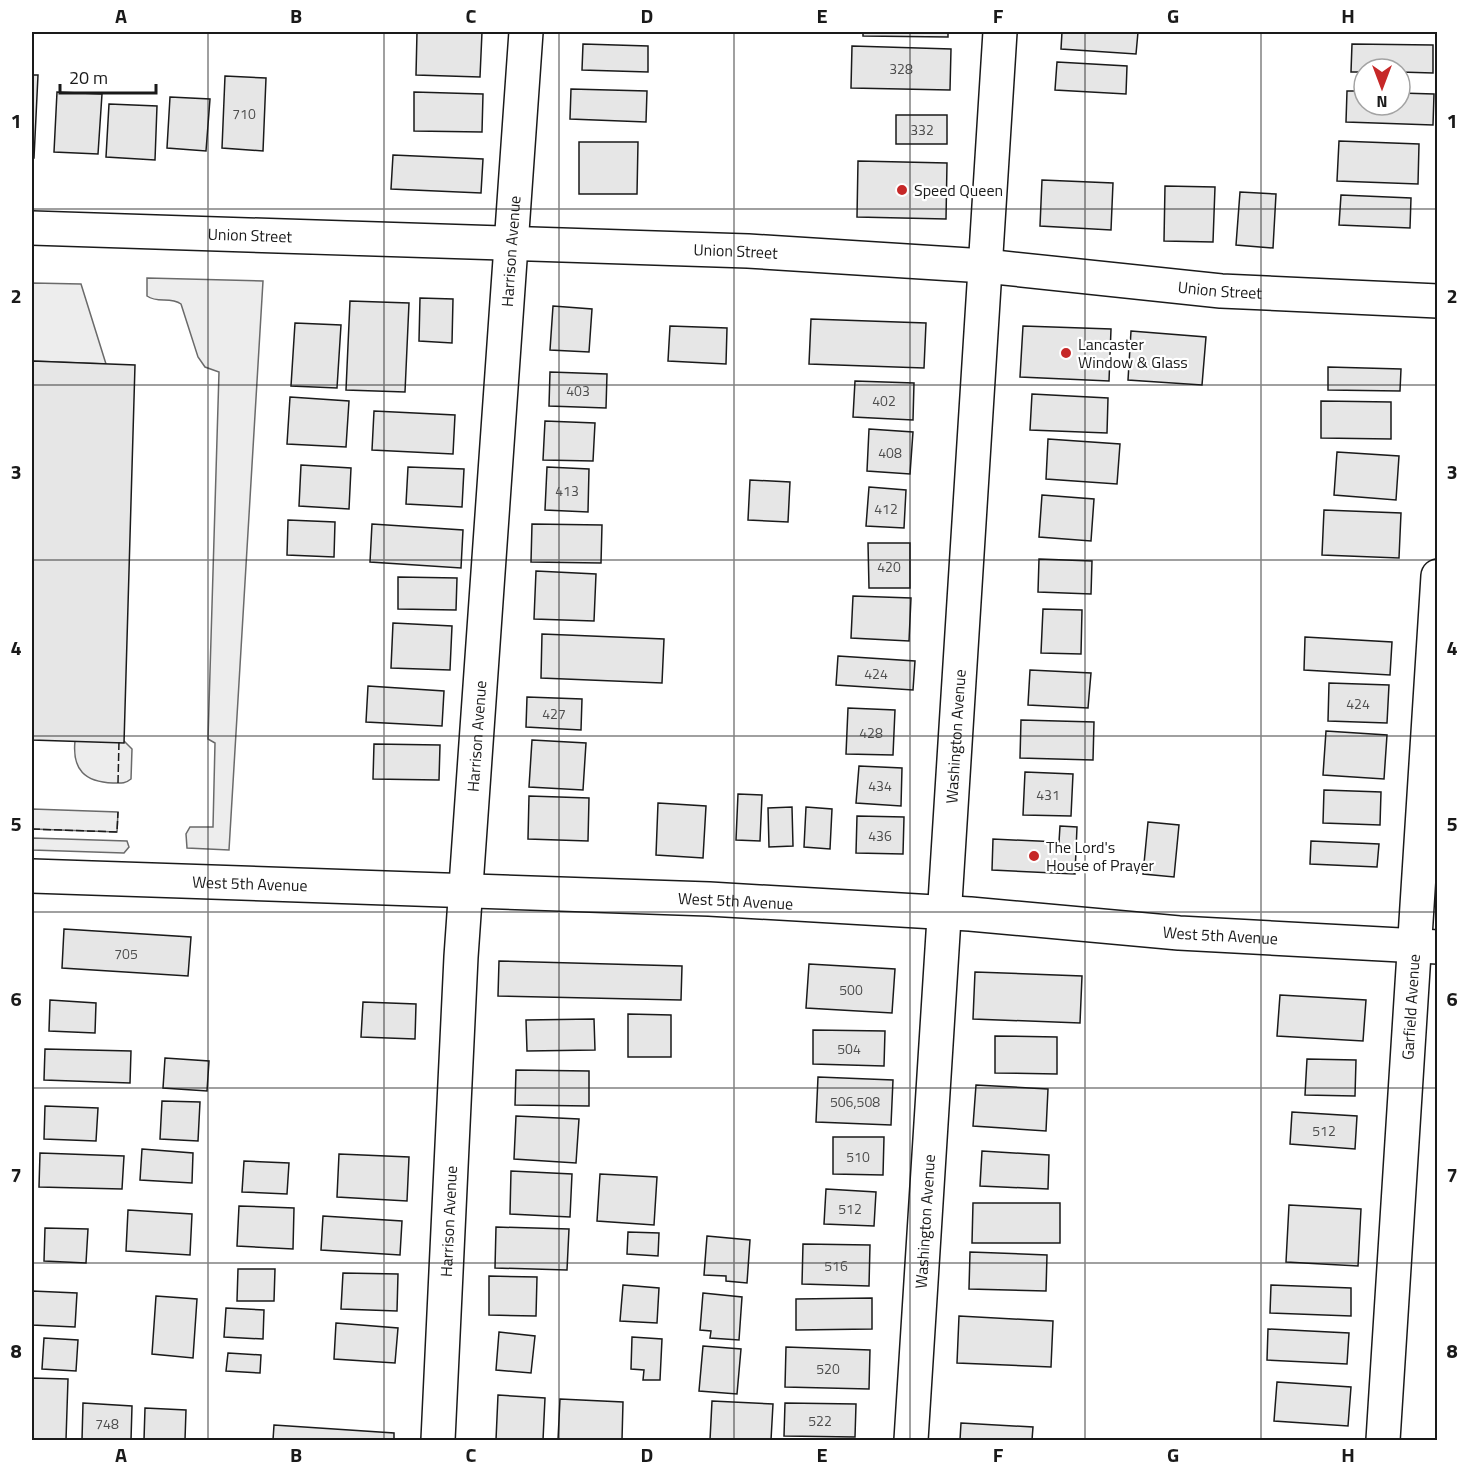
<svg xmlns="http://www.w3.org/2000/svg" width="1469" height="1472" font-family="'Titillium Web',sans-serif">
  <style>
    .green { fill: #ededed; stroke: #6a6a6a; stroke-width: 1.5 }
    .building { fill: #e6e6e6; stroke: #1a1a1a; stroke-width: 1.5 }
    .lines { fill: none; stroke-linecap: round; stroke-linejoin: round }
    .minor-casing { stroke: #1a1a1a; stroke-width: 36 }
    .minor { stroke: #fff; stroke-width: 33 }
    .fence { stroke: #1a1a1a; stroke-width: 1.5; stroke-dasharray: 8 3; stroke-linecap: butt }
    .grid { fill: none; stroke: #1a1a1a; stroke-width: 1.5; stroke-opacity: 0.55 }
    .poi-dot { fill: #c62828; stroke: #fff; stroke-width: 2 }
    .labels { text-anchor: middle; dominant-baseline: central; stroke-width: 4.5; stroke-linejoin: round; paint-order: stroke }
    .number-label { font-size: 14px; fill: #4d4d4d }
    .poi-label { font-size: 16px; fill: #1a1a1a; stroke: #fff; text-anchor: start }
    .street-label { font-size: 16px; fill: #1a1a1a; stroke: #fff }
    .neatline { fill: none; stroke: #1a1a1a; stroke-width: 2 }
    .grid-label { font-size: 20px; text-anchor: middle; font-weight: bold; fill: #1a1a1a }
  </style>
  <rect width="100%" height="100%" fill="#fff"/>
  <!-- green -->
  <path class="green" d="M147,278L263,281L229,850L187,848L186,834L190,827H213L215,743L208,739L219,372L205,367L198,357L181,304C170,296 158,304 147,296Z
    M32,283L81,284L106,364L32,361Z
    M75,741H124L132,749L131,779C125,784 120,783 113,783C85,782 72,770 75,741Z
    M32,809L118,812L117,832L32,829Z
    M32,838L127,841L129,847L124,853L32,850Z"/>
  <!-- building -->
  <path class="building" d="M417,32H482L480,77L416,75Z
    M863,32H948V37L863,36Z
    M1062,32H1138L1136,54L1061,49Z
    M583,44L648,46V72L582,70Z
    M1352,44L1433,45V73L1400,72V69H1364V72H1351Z
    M852,46L951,49L950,90L851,88Z
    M1057,62L1127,66L1126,94L1055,90Z
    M32,75H38L34,158H32Z
    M225,76L266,78L263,151L222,148Z
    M571,89L647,91L646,122L570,119Z
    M1347,91H1364V105H1400V93L1434,94L1433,125L1346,122Z
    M57,92L102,94L98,154L54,152Z
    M414,92L483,94L482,132L414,131Z
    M170,97L210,99L206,151L167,148Z
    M109,104L157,106L155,160L106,157Z
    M896,115H947V144H896Z
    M1339,141L1419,144L1418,184L1337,181Z
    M579,142H638L637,194H579Z
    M393,155L483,159L481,193L391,189Z
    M858,161L947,163L946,219L857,217Z
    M1042,180L1113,183L1111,230L1040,226Z
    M1165,186L1215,187L1213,242L1164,241Z
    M1240,192L1276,194L1273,248L1236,245Z
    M1341,195L1411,198L1410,228L1339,225Z
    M420,298L453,299L452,343L419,341Z
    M350,301L409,303L405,392L346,390Z
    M553,306L592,309L589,352L550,350Z
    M811,319L926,323L924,368L809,364Z
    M295,323L341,325L337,388L291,386Z
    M670,326L727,328L726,364L668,361Z
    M1023,326L1111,329L1109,381L1020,377Z
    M1131,331L1206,337L1202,385L1128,380Z
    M32,361L135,365L124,743L32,740Z
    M1328,367L1401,369L1400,391L1328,390Z
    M550,372L607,374L606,408L549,406Z
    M855,381L914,383L913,420L853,417Z
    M1032,394L1108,398L1107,433L1030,430Z
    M290,397L349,401L346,447L287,444Z
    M1321,401L1391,402V439L1321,438Z
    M374,411L455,415L453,454L372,450Z
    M545,421L595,423L593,461L543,460Z
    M869,429L913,432L910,474L867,471Z
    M1048,439L1120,444L1117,484L1046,479Z
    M1337,452L1399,456L1396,500L1334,495Z
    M301,465L351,468L349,509L299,506Z
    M408,467L464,469L462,507L406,504Z
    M547,467L589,469L588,512L545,510Z
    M750,480L790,482L788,522L748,520Z
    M869,487L906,490L904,528L866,526Z
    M1042,495L1094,499L1091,541L1039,537Z
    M1324,510L1401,513L1399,558L1322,555Z
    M288,520L335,522L334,557L287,555Z
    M372,524L463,530L461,568L370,562Z
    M532,524L602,525L601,563L531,562Z
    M868,543H910V588H869Z
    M1039,559L1092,561L1091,594L1038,592Z
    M536,571L596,574L594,621L534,619Z
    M398,577L457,578L456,610L398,609Z
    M853,596L911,598L909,641L851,638Z
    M1043,609L1082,610L1081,654L1041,653Z
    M393,623L452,626L450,670L391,668Z
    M542,634L664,639L662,683L541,678Z
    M1305,637L1392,642L1390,675L1304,670Z
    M838,656L915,661L913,690L836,685Z
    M1030,670L1091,673L1088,708L1028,705Z
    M1329,683L1389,685L1387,723L1328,721Z
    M368,686L444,691L442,726L366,722Z
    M527,697L582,699L581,730L526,727Z
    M848,708L895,710L893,755L846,754Z
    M1021,720L1094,722L1093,760L1020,758Z
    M1326,731L1387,735L1384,779L1323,775Z
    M532,740L586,743L583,790L529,787Z
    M374,744L440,745L439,780L373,779Z
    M859,766L902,768L901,806L856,803Z
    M1025,772L1073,774L1071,816L1023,815Z
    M1324,790L1381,792L1380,825L1323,823Z
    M738,794L762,795L760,841L736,840Z
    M529,796L589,798L588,841L528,839Z
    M658,803L706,806L703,858L656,855Z
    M792,807L793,846L769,847L768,808Z
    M806,807L832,809L830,849L804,847Z
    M857,816L904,817L903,854L856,853Z
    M1148,822L1179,825L1174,877L1143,874Z
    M1060,826L1077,827L1075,874L992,870L993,839L1059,842Z
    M1311,841L1379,844L1377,867L1310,864Z
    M64,929L191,937L188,976L62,968Z
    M499,961L682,966L681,1000L498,996Z
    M809,964L895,969L892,1013L806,1008Z
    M975,972L1082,976L1080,1023L973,1019Z
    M1280,995L1366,1000L1363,1041L1277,1036Z
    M50,1000L96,1003L95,1033L49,1031Z
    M363,1002L416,1004L415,1039L361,1037Z
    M628,1014L671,1015V1057H628Z
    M594,1019L595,1050L527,1051L526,1020Z
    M813,1030L885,1031L884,1066L813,1064Z
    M995,1036L1057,1037V1074L995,1073Z
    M45,1049L131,1051L130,1083L44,1080Z
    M165,1058L209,1061L207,1091L163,1088Z
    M1307,1059L1356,1060L1355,1096L1305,1095Z
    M516,1070L589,1071V1106L515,1105Z
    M818,1077L893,1080L891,1125L816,1122Z
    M976,1085L1048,1089L1046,1131L973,1126Z
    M162,1101L200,1102L198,1141L160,1139Z
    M45,1106L98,1108L96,1141L44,1139Z
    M1292,1112L1357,1116L1355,1149L1290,1144Z
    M516,1116L579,1119L576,1163L514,1159Z
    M833,1137H884L883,1175L833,1174Z
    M142,1149L193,1153L192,1183L140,1180Z
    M982,1151L1049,1155L1048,1189L980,1186Z
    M40,1153L124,1156L122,1189L39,1187Z
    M339,1154L409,1157L407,1201L337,1197Z
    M244,1161L289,1163L287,1194L242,1192Z
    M511,1171L572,1174L570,1217L510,1214Z
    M600,1174L657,1177L654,1225L597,1221Z
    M826,1189L876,1192L874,1226L824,1224Z
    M973,1203H1060V1243H972Z
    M1289,1205L1361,1209L1358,1266L1286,1262Z
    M239,1206L294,1208L293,1249L237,1246Z
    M128,1210L192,1214L190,1255L126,1251Z
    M323,1216L402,1221L400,1255L321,1250Z
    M496,1227L569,1229L567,1270L495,1268Z
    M45,1228L88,1229L86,1263L44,1261Z
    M628,1232L659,1233L658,1256L627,1254Z
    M707,1236L750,1240L747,1283L726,1281V1276L704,1275Z
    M803,1244L870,1245L869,1286L802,1284Z
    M970,1252L1047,1255L1046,1291L969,1289Z
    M238,1269H275L274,1301H237Z
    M343,1273L398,1274L397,1311L341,1309Z
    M489,1276L537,1277L536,1316L489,1315Z
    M623,1285L659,1288L657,1323L620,1321Z
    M1271,1285L1351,1288V1316L1270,1313Z
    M32,1291L77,1293L75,1327L32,1325Z
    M703,1293L742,1297L739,1340L710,1338L711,1331L700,1330Z
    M156,1296L197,1299L193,1358L152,1354Z
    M872,1298V1329L796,1330V1299Z
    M226,1308L264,1310L263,1339L224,1337Z
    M959,1316L1053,1321L1051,1367L957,1363Z
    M336,1323L398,1328L395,1363L334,1359Z
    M1268,1329L1349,1333L1347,1364L1267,1360Z
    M499,1332L535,1336L531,1373L496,1370Z
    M632,1337L662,1339L660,1380H643L644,1370L631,1369Z
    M44,1338L78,1340L76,1371L42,1369Z
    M703,1346L741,1349L737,1394L699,1391Z
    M786,1347L870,1350L869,1389L785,1387Z
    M228,1353L261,1355L260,1373L226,1371Z
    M32,1378L68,1379L66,1440H32Z
    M1277,1382L1351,1387L1348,1426L1274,1421Z
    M498,1395L545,1398L543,1440H496Z
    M560,1399L623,1402L622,1440H558Z
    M712,1401L773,1404L771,1440H710Z
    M83,1403L132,1406L131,1440H82Z
    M785,1403L856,1404L855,1437L784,1436Z
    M145,1408L186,1410L185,1440H144Z
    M961,1423L1033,1427L1032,1440H960Z
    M274,1425L394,1433V1440H273Z"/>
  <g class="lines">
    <defs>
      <g id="minor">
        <path id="s1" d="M32,228L748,251L985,266L1221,291L1438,301"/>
        <path id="s2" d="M32,876L709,899L970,914L1179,933L1438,947"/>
        <path id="s3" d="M438,1440L461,957L526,32"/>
        <path id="s4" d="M911,1440L1000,32"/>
        <path id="s5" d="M1383,1440L1438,576"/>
      </g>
    </defs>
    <!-- minor casing -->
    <use href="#minor" class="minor-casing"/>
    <!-- minor -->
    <use href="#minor" class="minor"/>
    <!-- fence -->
    <path class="fence" d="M118,783L119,741
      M32,829L117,832L118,812"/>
  </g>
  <!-- grid -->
  <path class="grid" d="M208,32V1440M384,32V1440M559,32V1440M734,32V1440M910,32V1440M1085,32V1440M1261,32V1440M32,209H1438M32,385H1438M32,560H1438M32,736H1438M32,912H1438M32,1088H1438M32,1263H1438"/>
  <!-- markers -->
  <g class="poi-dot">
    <circle cx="902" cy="190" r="6"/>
    <circle cx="1066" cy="353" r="6"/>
    <circle cx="1034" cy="856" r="6"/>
  </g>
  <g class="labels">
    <!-- number labels -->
    <g class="number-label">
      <text x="901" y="68">328</text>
      <text x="244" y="113">710</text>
      <text x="922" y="129">332</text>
      <text x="578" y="390">403</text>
      <text x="884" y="400">402</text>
      <text x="890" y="452">408</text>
      <text x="567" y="490">413</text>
      <text x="886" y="508">412</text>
      <text x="889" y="566">420</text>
      <text x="876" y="673">424</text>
      <text x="1358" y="703">424</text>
      <text x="554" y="713">427</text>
      <text x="871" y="732">428</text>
      <text x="880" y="785">434</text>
      <text x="1048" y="794">431</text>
      <text x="880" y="835">436</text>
      <text x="126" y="953">705</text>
      <text x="851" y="989">500</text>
      <text x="849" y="1048">504</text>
      <text x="855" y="1101">506,508</text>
      <text x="1324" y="1130">512</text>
      <text x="858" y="1156">510</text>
      <text x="850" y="1208">512</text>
      <text x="836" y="1265">516</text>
      <text x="828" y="1368">520</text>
      <text x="820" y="1420">522</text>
      <text x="107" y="1423">748</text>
    </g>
    <!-- poi labels -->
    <g class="poi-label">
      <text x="914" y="190">Speed Queen</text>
      <text x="1078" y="344">Lancaster<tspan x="1078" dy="18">Window &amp; Glass</tspan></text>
      <text x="1046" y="847">The Lord's<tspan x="1046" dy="18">House of Prayer</tspan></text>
    </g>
    <!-- street labels -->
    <g class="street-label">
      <text stroke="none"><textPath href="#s1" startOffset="218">Union Street</textPath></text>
      <text stroke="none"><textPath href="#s3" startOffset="1191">Harrison Avenue</textPath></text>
      <text stroke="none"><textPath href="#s1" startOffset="704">Union Street</textPath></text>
      <text stroke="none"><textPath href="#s1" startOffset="1190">Union Street</textPath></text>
      <text stroke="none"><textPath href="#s3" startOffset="705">Harrison Avenue</textPath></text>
      <text stroke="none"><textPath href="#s4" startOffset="705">Washington Avenue</textPath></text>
      <text stroke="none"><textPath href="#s2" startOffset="218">West 5th Avenue</textPath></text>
      <text stroke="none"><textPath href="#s2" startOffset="704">West 5th Avenue</textPath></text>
      <text stroke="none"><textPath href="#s2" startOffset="1190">West 5th Avenue</textPath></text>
      <text stroke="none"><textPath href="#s5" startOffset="434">Garfield Avenue</textPath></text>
      <text stroke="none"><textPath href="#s3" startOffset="219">Harrison Avenue</textPath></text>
      <text stroke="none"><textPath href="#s4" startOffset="219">Washington Avenue</textPath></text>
    </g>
  </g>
  <!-- border -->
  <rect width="1469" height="1472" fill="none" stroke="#ffffff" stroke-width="66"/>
  <!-- north arrow -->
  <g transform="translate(1382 87) rotate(180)"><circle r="28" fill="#ffffff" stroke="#a3a3a3" stroke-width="1.5"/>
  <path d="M0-4.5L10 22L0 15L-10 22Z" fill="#c62828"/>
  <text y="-9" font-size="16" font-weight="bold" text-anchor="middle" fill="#1a1a1a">N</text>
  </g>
  <!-- scale -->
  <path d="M60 84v9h96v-9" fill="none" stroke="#1a1a1a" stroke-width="3"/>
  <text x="69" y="84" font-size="18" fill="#1a1a1a" stroke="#ffffff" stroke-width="4.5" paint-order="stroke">20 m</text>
  <rect x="33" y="33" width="1403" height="1406" class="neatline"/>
  <g class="grid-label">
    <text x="121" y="23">A</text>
    <text x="296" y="23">B</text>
    <text x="471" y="23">C</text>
    <text x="647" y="23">D</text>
    <text x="822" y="23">E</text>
    <text x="998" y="23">F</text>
    <text x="1173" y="23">G</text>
    <text x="1348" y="23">H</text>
    <text x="16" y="128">1</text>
    <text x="1452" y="128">1</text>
    <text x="16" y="303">2</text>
    <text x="1452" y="303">2</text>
    <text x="16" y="479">3</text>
    <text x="1452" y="479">3</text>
    <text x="16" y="655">4</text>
    <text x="1452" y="655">4</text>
    <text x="16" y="831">5</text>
    <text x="1452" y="831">5</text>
    <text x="16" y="1006">6</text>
    <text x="1452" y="1006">6</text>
    <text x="16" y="1182">7</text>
    <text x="1452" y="1182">7</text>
    <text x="16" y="1358">8</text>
    <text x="1452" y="1358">8</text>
    <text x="121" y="1462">A</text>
    <text x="296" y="1462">B</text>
    <text x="471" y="1462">C</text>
    <text x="647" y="1462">D</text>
    <text x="822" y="1462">E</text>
    <text x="998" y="1462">F</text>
    <text x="1173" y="1462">G</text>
    <text x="1348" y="1462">H</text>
  </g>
</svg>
